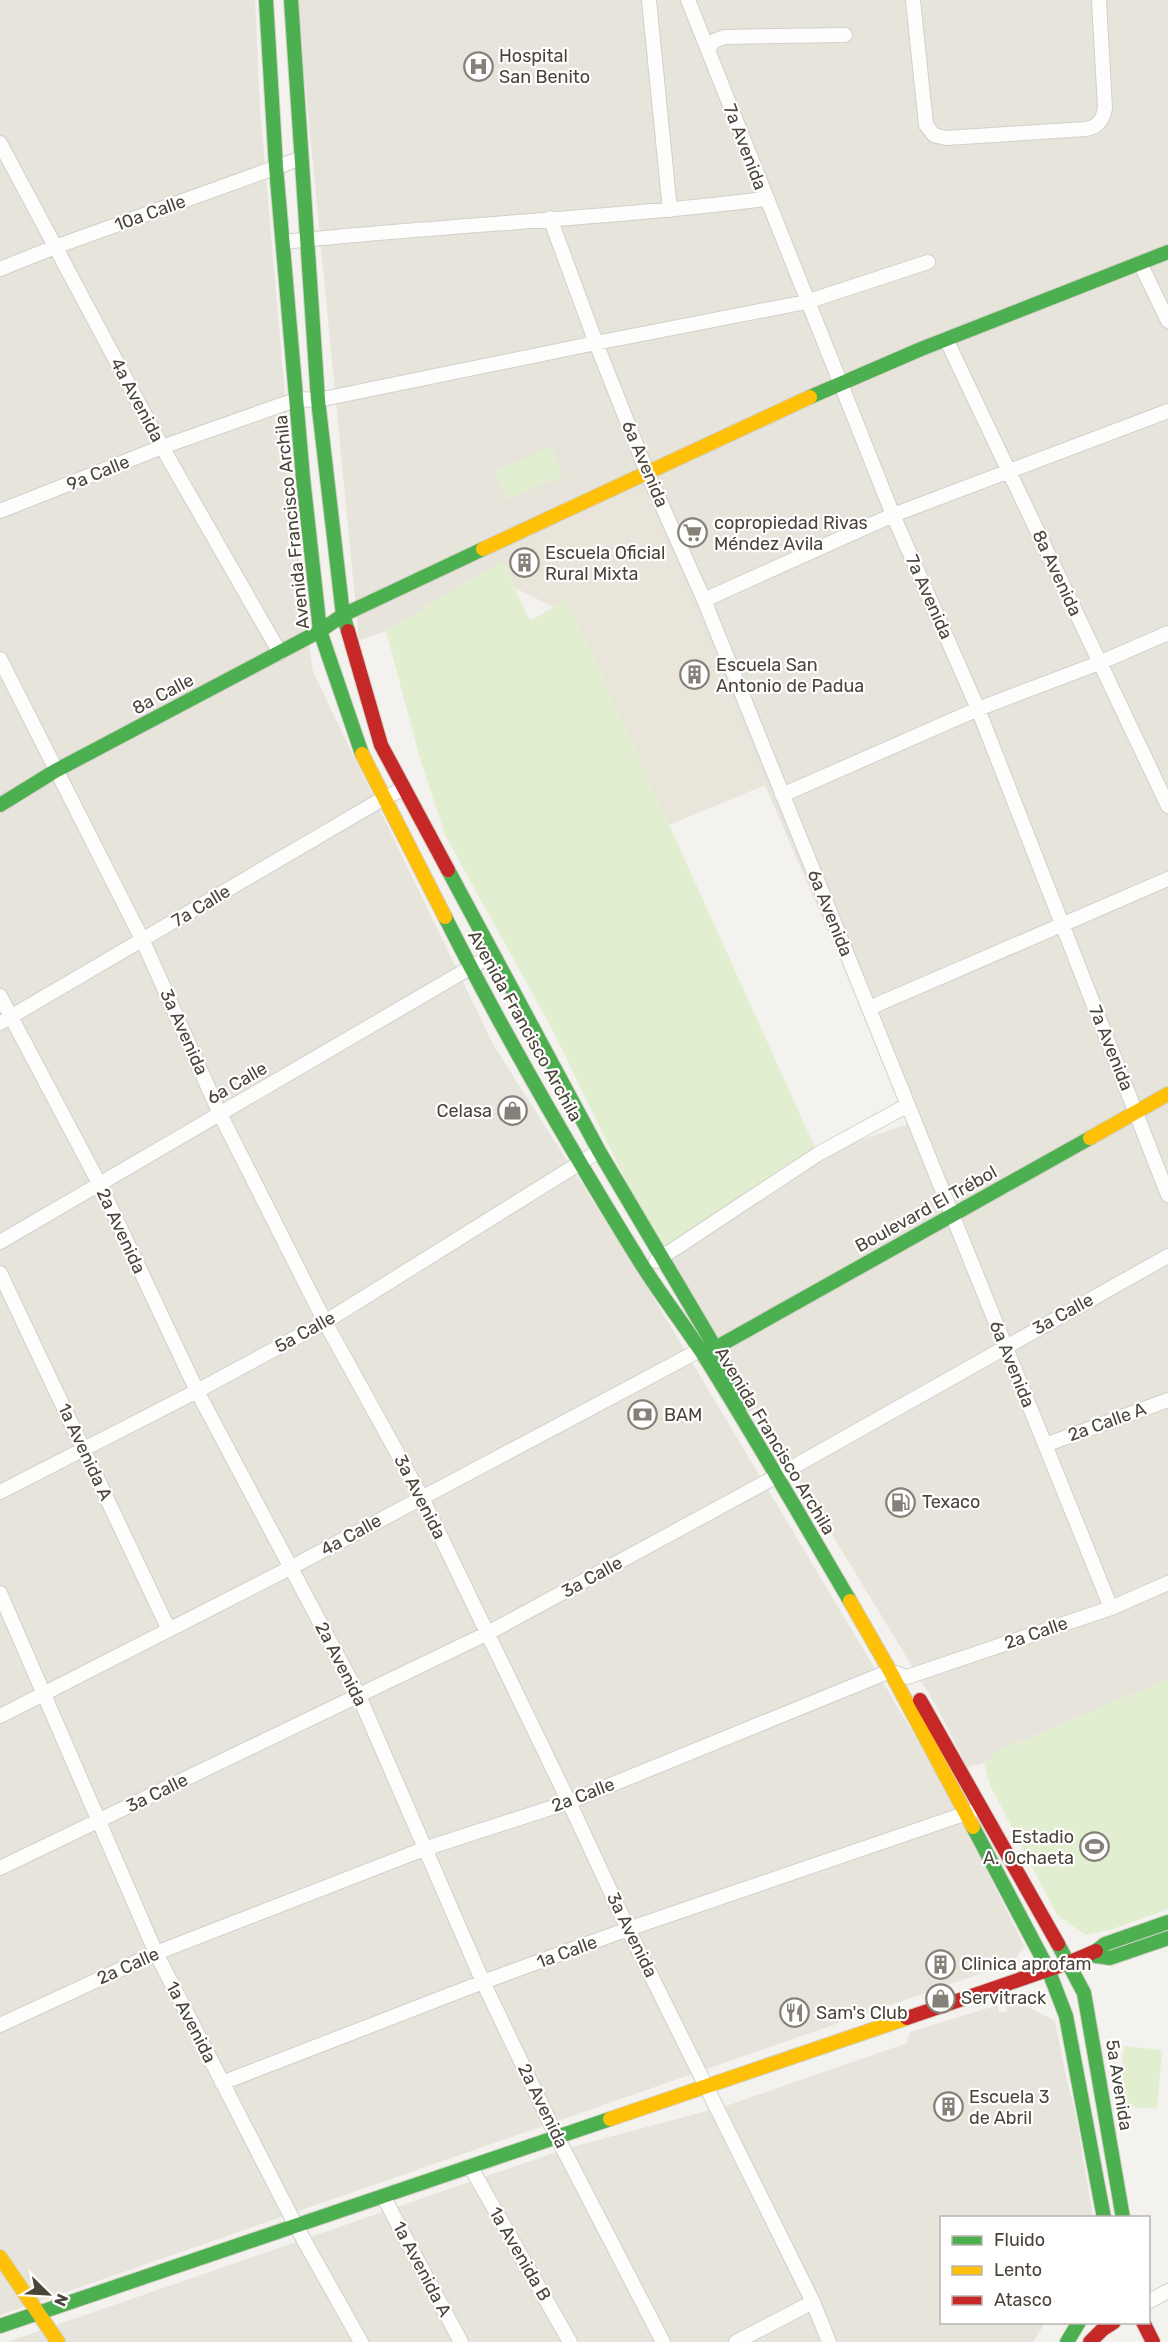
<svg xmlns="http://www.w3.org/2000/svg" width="1168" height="2342" font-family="Rubik,sans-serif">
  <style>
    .residential { fill: #e7e4dc }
    .education { fill: #eae5da }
    .green { fill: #e1eecf }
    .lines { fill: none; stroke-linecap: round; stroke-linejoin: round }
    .street-casing { stroke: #d2d0cb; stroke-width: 16 }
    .fast-casing { stroke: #d3cfc5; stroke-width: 16 }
    .slow-casing { stroke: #d3cfc5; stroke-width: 16 }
    .jam-casing { stroke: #d3cfc5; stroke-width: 16 }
    .street { stroke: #fdfdfc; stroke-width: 14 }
    .fast { stroke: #4caf50; stroke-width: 14 }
    .slow { stroke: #ffc107; stroke-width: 14 }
    .jam { stroke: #c62828; stroke-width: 14 }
    .labels { text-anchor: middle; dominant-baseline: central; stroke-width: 4.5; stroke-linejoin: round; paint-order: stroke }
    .poi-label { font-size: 18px; fill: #4b4439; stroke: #fff; text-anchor: start }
    .street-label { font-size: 18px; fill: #4b4439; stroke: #fff }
  </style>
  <rect width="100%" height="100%" fill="#f4f2ee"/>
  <!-- residential -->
  <path class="residential" d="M0,0H255L260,107L303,603L313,672L494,1046L637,1270L946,1788L1024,1946L1014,1962L0,2315Z
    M297,0H1168V1679L996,1752L984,1763L967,1767L937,1707L663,1257L818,1154L911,1123L765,785L647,495L630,489L503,551L502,561L386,631L359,640Z
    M1021,1997L1024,2005L1055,2021L1067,2081L1075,2111L1093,2217L942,2218V2322L1045,2323L1033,2342H7L568,2148L729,2105L907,2043L910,2032L998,2005L999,2013L1007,2011L1006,2000Z"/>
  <!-- education -->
  <path class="education" d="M630,489L647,495L765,785L669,825L567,599L553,607L515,588L502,561L503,551Z"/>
  <!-- green -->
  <path class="green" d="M551,446L564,475L508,500L495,471Z
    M502,561L530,621L567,599L818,1154L663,1257L551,1027L445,835L419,755L386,631Z
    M1168,1679V1909L1113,1929L1086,1935L1057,1915L990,1785L984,1763L996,1752Z
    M1124,2046L1162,2050L1157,2109L1119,2106Z"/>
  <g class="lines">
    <defs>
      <path id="street" d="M649,0L670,210
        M688,0L893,515L978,709L1168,1195
        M913,0L926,125L934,135L946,138L1086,129C1098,127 1103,120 1105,108L1099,0
        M708,49L714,41L724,37L845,35
        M0,143L162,447L280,653
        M550,218L596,343L647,472L704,600L1111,1608
        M283,242C444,225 605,219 765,199
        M1140,263L1168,321
        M0,269L55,247L302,158
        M946,339L1168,806
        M0,511L162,447L298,399L318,400L596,343L806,302L928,262
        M704,600L893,515L1168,411
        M0,659L143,941L220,1114L325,1322L421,1496L569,1802L628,1929L813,2302L829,2342
        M782,795L978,709L1099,663L1168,633
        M0,996L100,1185L197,1391L359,1696L483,1982L557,2137L663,2342
        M869,1008L1168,879
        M0,1023L384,798L403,789
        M0,1242L492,955
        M656,1261L818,1154L908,1105
        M0,1273L169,1630
        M1045,1445L1168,1400
        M0,1492L197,1391L325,1322L599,1151
        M0,1593L156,1953L296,2226L361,2342
        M0,1716L290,1568L700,1350
        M0,1868L488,1633L777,1476L1168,1256
        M0,2025L156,1953L424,1849L569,1802L890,1671L907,1677L1111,1608L1168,1583
        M222,2083L483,1982L628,1929L973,1811
        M470,2166L570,2342
        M383,2196L461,2342
        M1148,2302L1168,2291
        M736,2342L813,2302"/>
      <path id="fast" d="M266,0L276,167L303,478L320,631L362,754
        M291,0L318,400L343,615L348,631
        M810,397L921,349L1168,252
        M0,805L55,771L320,631L343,615L483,549
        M448,870L599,1151L748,1403
        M445,917C505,1036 572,1152 642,1265C661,1295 682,1322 701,1351C753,1433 801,1518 850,1601
        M701,1350L717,1347L1090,1138
        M973,1827L1048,1969L1066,2016L1104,2218
        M1058,1944L1084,1993L1123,2218
        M1096,1951L1105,1944L1168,1922
        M1090,1955L1110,1958L1168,1938
        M0,2326L610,2119
        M1067,2342L1079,2322"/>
      <path id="slow" d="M483,549L810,397
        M362,754L445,917
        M1090,1138L1168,1094
        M850,1601L890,1671L973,1827
        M610,2119L907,2018
        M0,2257L58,2342"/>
      <path id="jam" d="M348,631L381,745L448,870
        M920,1700L1058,1944
        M907,2018L1068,1963L1096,1951
        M1143,2322L1153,2342
        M1090,2342L1103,2329L1114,2322"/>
    </defs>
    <!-- street casing -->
    <use href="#street" class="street-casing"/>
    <!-- fast casing -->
    <use href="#fast" class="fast-casing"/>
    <!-- slow casing -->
    <use href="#slow" class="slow-casing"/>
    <!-- jam casing -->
    <use href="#jam" class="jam-casing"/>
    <!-- street -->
    <use href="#street" class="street"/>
    <!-- fast -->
    <use href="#fast" class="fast"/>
    <!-- slow -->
    <use href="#slow" class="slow"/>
    <!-- jam -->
    <use href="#jam" class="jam"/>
  </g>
  <!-- icons -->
  <defs>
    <symbol id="hospital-ring" viewBox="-11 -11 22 22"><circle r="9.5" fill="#fff" stroke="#868178" stroke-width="1.5"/><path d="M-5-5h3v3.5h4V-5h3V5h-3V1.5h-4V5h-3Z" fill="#868178"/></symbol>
    <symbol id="supermarket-ring" viewBox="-11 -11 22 22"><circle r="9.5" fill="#fff" stroke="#868178" stroke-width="1.5"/><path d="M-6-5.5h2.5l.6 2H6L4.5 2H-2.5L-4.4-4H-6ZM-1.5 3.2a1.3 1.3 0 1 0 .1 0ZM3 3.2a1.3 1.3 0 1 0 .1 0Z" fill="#868178"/></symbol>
    <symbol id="building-ring" viewBox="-11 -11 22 22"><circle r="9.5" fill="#fff" stroke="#868178" stroke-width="1.5"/><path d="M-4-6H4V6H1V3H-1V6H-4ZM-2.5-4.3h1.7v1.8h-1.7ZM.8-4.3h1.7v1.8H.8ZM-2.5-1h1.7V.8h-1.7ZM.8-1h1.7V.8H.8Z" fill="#868178"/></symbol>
    <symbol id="shop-ring" viewBox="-11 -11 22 22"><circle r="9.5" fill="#fff" stroke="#868178" stroke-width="1.5"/><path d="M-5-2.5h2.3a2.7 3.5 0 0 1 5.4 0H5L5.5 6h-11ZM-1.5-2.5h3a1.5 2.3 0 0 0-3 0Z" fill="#868178"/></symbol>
    <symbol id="bank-ring" viewBox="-11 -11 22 22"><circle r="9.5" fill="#fff" stroke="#868178" stroke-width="1.5"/><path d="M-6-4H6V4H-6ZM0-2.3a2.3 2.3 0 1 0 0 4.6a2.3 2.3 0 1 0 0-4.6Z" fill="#868178"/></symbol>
    <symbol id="fuel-ring" viewBox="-11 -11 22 22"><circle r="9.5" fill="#fff" stroke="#868178" stroke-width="1.5"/><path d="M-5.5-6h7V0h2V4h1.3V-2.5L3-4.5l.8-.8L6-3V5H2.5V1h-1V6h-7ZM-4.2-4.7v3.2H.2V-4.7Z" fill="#868178"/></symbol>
    <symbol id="stadium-ring" viewBox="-11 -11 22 22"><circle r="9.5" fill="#fff" stroke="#868178" stroke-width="1.5"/><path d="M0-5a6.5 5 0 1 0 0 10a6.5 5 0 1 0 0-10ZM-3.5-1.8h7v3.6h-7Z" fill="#868178"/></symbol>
    <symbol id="restaurant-ring" viewBox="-11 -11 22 22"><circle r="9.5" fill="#fff" stroke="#868178" stroke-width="1.5"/><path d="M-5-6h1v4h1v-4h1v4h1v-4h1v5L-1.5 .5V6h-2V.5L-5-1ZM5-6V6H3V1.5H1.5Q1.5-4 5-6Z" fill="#868178"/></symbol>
  </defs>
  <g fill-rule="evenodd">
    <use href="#hospital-ring" x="462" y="50" width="33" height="33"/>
    <use href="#supermarket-ring" x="676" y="516" width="33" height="33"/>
    <use href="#building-ring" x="508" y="546" width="33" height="33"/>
    <use href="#building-ring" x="678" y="658" width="33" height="33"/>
    <use href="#shop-ring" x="496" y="1094" width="33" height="33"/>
    <use href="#bank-ring" x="626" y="1398" width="33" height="33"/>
    <use href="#fuel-ring" x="884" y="1486" width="33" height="33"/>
    <use href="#stadium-ring" x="1078" y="1830" width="33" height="33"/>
    <use href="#building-ring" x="924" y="1948" width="33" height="33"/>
    <use href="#shop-ring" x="924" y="1982" width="33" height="33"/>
    <use href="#restaurant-ring" x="778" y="1996" width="33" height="33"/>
    <use href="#building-ring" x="932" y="2090" width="33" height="33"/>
  </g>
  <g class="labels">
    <!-- poi labels -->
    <g class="poi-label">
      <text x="499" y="56">Hospital<tspan x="499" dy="21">San Benito</tspan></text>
      <text x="714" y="523">copropiedad Rivas<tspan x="714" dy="21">Méndez Avila</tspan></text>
      <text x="545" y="553">Escuela Oficial<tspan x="545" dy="21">Rural Mixta</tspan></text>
      <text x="716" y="665">Escuela San<tspan x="716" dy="21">Antonio de Padua</tspan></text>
      <text x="492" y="1111" text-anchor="end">Celasa</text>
      <text x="664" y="1415">BAM</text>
      <text x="922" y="1502">Texaco</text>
      <text x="1074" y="1837" text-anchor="end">Estadio<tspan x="1074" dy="21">A. Ochaeta</tspan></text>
      <text x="961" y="1964">Clinica aprofam</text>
      <text x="961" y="1998">Servitrack</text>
      <text x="816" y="2013">Sam's Club</text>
      <text x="969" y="2097">Escuela 3<tspan x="969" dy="21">de Abril</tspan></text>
    </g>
    <!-- street labels -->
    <g class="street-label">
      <text transform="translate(745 147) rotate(69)">7a Avenida</text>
      <text transform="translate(150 213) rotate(-20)">10a Calle</text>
      <text transform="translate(137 400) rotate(62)">4a Avenida</text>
      <text transform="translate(645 464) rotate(67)">6a Avenida</text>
      <text transform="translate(98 473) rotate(-22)">9a Calle</text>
      <text transform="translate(292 522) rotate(-96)">Avenida Francisco Archila</text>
      <text transform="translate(1057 573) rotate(65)">8a Avenida</text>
      <text transform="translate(929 597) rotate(66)">7a Avenida</text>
      <text transform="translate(163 694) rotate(-28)">8a Calle</text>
      <text transform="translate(201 906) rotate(-31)">7a Calle</text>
      <text transform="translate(830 913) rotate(68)">6a Avenida</text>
      <text transform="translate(525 1026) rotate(61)">Avenida Francisco Archila</text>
      <text transform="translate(184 1032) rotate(66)">3a Avenida</text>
      <text transform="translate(1111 1048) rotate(68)">7a Avenida</text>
      <text transform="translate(237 1083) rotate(-30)">6a Calle</text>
      <text transform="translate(926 1209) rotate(-29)">Boulevard El Trébol</text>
      <text transform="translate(121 1231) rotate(65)">2a Avenida</text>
      <text transform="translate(1063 1314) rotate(-29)">3a Calle</text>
      <text transform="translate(305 1332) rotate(-29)">5a Calle</text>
      <text transform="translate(1012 1364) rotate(68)">6a Avenida</text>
      <text transform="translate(1107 1422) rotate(-20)">2a Calle A</text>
      <text transform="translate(775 1441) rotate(59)">Avenida Francisco Archila</text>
      <text transform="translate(85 1452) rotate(65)">1a Avenida A</text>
      <text transform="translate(420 1497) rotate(63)">3a Avenida</text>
      <text transform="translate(351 1535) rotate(-29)">4a Calle</text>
      <text transform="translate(592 1577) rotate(-29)">3a Calle</text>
      <text transform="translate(1036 1633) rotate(-19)">2a Calle</text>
      <text transform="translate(341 1664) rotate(63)">2a Avenida</text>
      <text transform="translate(157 1793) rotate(-26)">3a Calle</text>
      <text transform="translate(583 1795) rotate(-21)">2a Calle</text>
      <text transform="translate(632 1935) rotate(64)">3a Avenida</text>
      <text transform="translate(567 1952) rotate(-20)">1a Calle</text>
      <text transform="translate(128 1966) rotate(-24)">2a Calle</text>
      <text transform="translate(191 2022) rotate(63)">1a Avenida</text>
      <text transform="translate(1119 2085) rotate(81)">5a Avenida</text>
      <text transform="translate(543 2106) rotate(64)">2a Avenida</text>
      <text transform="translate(520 2254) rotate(60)">1a Avenida B</text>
      <text transform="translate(422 2269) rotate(62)">1a Avenida A</text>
    </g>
  </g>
  <!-- legend -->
  <rect x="940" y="2216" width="210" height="108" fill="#ffffff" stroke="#b7b4b0" stroke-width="1.5"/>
  <rect x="952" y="2236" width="30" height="9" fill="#4caf50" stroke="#b7b4b0" stroke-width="1.5"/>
  <text x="994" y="2246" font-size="18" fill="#4b4439">Fluido</text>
  <rect x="952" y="2266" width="30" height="9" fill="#ffc107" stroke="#b7b4b0" stroke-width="1.5"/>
  <text x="994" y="2276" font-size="18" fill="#4b4439">Lento</text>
  <rect x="952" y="2296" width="30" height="9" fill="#c62828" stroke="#b7b4b0" stroke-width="1.5"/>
  <text x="994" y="2306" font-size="18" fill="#4b4439">Atasco</text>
  <!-- north arrow -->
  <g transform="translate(48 2294) rotate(114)" stroke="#ffffff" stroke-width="4.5" paint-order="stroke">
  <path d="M0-4.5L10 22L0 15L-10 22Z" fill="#4b4439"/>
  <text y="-9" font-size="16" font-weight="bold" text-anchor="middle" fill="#4b4439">N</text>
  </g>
</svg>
